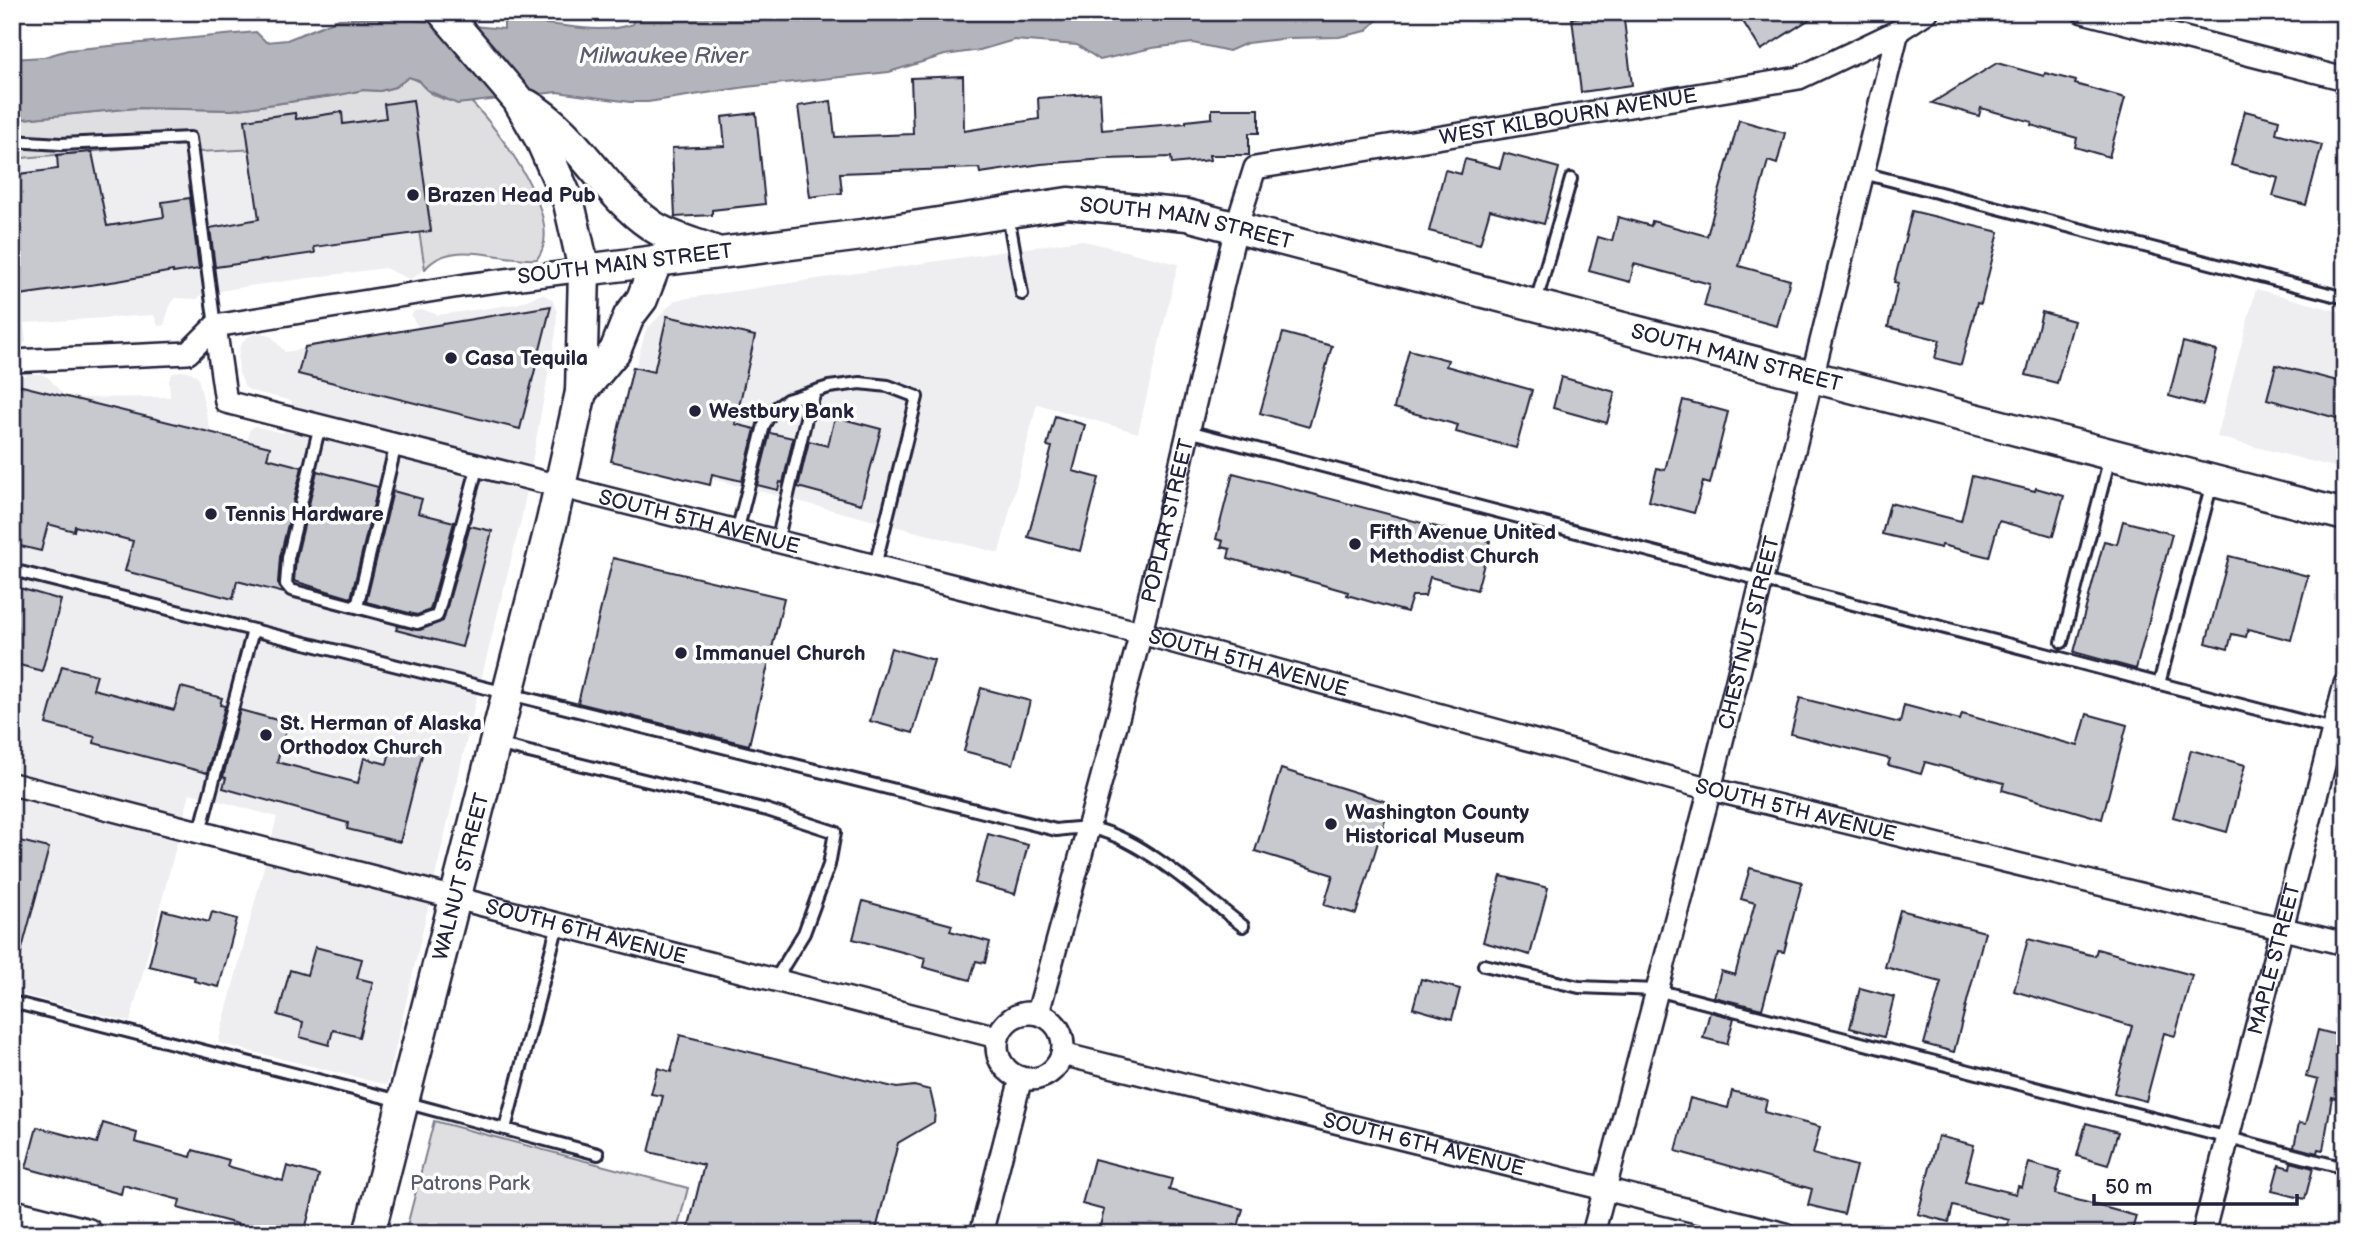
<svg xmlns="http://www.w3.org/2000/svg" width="2357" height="1246" font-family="'Balsamiq Sans',sans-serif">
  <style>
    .built { fill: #eeeef1 }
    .green { fill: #dfdfe2; stroke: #80808e; stroke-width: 2 }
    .water { fill: #b4b4bc; stroke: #7a7a88; stroke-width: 2 }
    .building { fill: #c8c8cf; stroke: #22223b; stroke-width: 2 }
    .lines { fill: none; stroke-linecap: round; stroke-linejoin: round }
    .lane-casing { stroke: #22223b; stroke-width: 16 }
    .street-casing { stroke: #22223b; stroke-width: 26 }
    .secondary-casing { stroke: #22223b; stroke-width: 35 }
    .lane { stroke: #fff; stroke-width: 10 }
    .street { stroke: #fff; stroke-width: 21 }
    .secondary { stroke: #fff; stroke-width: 30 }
    .poi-dot { fill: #22223b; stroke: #fff; stroke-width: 2.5 }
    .labels { text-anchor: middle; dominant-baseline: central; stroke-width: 7; stroke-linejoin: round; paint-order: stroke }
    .street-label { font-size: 21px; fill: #22223b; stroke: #fff }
    .poi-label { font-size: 21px; font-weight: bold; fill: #22223b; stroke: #fff; text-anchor: start }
    .park-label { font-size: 21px; fill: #5b5b6d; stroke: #fff }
    .water-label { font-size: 23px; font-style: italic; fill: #5c5c6f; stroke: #fff }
  </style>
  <rect width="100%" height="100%" fill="#fff"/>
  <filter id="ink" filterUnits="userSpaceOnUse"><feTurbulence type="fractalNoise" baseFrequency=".0143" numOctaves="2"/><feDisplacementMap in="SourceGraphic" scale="14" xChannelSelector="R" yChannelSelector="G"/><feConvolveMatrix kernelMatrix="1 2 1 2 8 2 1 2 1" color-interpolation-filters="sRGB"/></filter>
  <g filter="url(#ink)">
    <!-- built -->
    <path class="built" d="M404,136L425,269L413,278L409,279L385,268L256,285L202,294L197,299L175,298L170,306L164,325L158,326L154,315L24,323L26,341L22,346L12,348V159L182,143L184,153L320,146Z
      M1080,240L1178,264L1138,433L1037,404L999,553L611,453L646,330L675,300Z
      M2256,289L2345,313V470L2217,437Z
      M542,294L552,299L557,312L556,332L522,516L475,704L387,1085L218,1043L277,817L190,793L130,1022L12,992V380L29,374H41L49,378L66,398L170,397L169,380L172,374L180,371L191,372L198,377L211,433L248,441L249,430L255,426L283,433L292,401L251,391L245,387L239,373L238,358L240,346L246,338L253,334L262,333L272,337L285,352L420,330L411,316L414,311L424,310L438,315L517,304Z"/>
    <!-- green -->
    <path class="green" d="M409,77C422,81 418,83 427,90C439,100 457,104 471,102C499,129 567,221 537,259C502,262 452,237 425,269L404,136L320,146L198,152L195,142L12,159V120L136,108L232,110L339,95L363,90L380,91L395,87Z
      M434,1121L688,1188L676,1234H405Z"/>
    <!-- water -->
    <path class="water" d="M631,12L647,14L1412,12L1381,16L1366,31L1339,37L1289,38L1247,43L1229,51L1193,43L1152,48L1100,60L1077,45L1014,40L980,50L945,55L889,72L746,87L648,102H630L557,92L457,104L427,90L419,80L409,77L395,87L380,91L363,90L339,95L232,110L136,108L12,120V59L44,57L68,50L256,32L266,42L287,40L339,19L390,18L504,29V21L515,15L522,16L528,23C564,23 597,36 633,24Z"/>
    <!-- building -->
    <path class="building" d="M1623,12L1632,85L1581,92L1572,18Z
      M1737,12H1821L1761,50Z
      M1997,63L2044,76L2045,73L2076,81L2075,84L2125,98L2109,157L2075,147L2077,138L2031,125L2032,122L1981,108L1979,116L1932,103Z
      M963,76L964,131L1039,119L1038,98L1100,93L1102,130L1186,123V121L1212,118V109H1259V133H1249V155H1209L1210,160L1172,164L1171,157L1106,159L1041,164L980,173L979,168L840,173L842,193L810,197L798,106L831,101L835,137L913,134L911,78Z
      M413,100L431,231L314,247L315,253L215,267L210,228L259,219L245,120L295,113L296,119L342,112L343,124L386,118L384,104Z
      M2245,111L2279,120L2276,133L2322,145L2306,205L2273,196L2278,178L2231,165Z
      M756,113L765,204L712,210V215L675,217L672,148L725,146L722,117Z
      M1739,120L1785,133L1777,164L1768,161L1739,266L1790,280L1777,326L1704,306L1710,284L1634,264L1630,282L1589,271L1598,237L1612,241L1618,217L1651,226L1652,221L1707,236Z
      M92,152L107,226L164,217L162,202L190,198L199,269L173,273V271L118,281L12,296V175L58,169L57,155Z
      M1504,153L1559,168L1544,224L1490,210L1480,244L1429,231L1445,170L1461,174L1465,159L1500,168Z
      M1912,211L1999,232L1981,304L1977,303L1961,365L1935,358L1940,340L1888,327L1898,283L1894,282Z
      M551,306L520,429L298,374L305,347Z
      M2042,312L2074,321L2057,383L2026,375Z
      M667,316L755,336L735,424L755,429L742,481L712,474L710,485L611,461L633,367L654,372Z
      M1283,333L1332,346L1309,427L1260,413Z
      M2183,342L2217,351L2203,405L2169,396Z
      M1409,350L1448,360L1446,366L1532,390L1516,448L1456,432L1458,425L1394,408Z
      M2276,365L2345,383V400L2340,419L2267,399Z
      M1561,377L1615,392L1607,423L1553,408Z
      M18,385L270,447L267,458L302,467L280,557L278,583L284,593L237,581L233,599L125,571L133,541L75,526L74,531L48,524L41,551L12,544V405Z
      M1683,400L1728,412L1710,484L1703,482L1694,513L1649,501L1657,468L1665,470Z
      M1055,416L1085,425L1073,471L1099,478L1080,551L1028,537L1052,447L1047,446Z
      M835,417L881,429L861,504L798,487L809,441L828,446Z
      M770,433L793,438L783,483L780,482L778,490L757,485Z
      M317,471L378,487L351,598L294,581L296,559Z
      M1233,473L1490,541L1477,590L1430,577L1425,596H1412L1407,612L1347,595L1348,592L1228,558L1230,549L1221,547L1223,541L1216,539Z
      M1972,476L2035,491L2036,488L2064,496L2053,536L1999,521L1989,557L1942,545L1941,548L1882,534L1890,503L1961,521Z
      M393,491L422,499L418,513L454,522L430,610L417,615L366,602Z
      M2123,521L2172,534L2136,669L2074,652L2104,541L2117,544Z
      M470,526L492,531L462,647L396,630L398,626L420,630L443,621Z
      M2229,556L2308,576L2291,640L2248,629L2246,637L2232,634L2228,649L2206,643Z
      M613,558L784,598L749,745L578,703Z
      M12,586L61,600L42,671L12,663Z
      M891,648L934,660L913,733L870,721Z
      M62,666L97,675L93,689L174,710L181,687L222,698L220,705L225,706L207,773L94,743L95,737L46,724Z
      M981,688L1030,701L1013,764L964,751Z
      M1800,698L1900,723L1904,705L1960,720L1962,714L2078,746L2087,714L2127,725L2102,819L2002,790L2004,783L1925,762L1921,774L1888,765L1890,759L1791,734Z
      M240,710L288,723L277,762L358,783L364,758L387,764L392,743L423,751L400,842L347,829L348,823L223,788L226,778L223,777Z
      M2191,750L2245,765L2227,832L2173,817Z
      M1281,769L1390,803L1356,914L1324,905L1333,875L1255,851Z
      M988,834L1028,845L1015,894L975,883Z
      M12,839L49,848L19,960L12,959Z
      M1750,868L1802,882L1784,952L1778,951L1762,1009L1714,997L1721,971L1735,975L1755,903L1741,899Z
      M1501,876L1548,888L1530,955L1483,942Z
      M863,901L952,925L950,931L990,942L985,963L976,961L970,980L923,967L925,958L853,939Z
      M163,910L209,922L212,912L237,919L219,987L194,981L195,977L149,966Z
      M1900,910L1985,932L1954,1052L1924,1044L1941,982L1885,967Z
      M2028,939L2095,956L2097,949L2192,975L2175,1036L2164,1033L2146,1101L2114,1093L2132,1026L2014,991Z
      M315,947L362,959L357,978L373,982L359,1037L333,1030L329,1045L300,1037L303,1022L278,1015L290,970L307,975Z
      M1421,979L1460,989L1452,1019L1413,1008Z
      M1860,988L1894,997L1884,1037L1850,1028Z
      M1710,1012L1734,1018L1727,1044L1703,1038Z
      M2318,1030L2345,1037V1076L2339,1099L2332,1097L2323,1150L2318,1149L2317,1153L2294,1147L2299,1123L2306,1124L2318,1080L2306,1077Z
      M680,1035L897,1088L914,1086L930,1090L935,1111L934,1122L898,1143L875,1234H687L704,1165L649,1152L663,1096L651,1094L658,1068L671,1072Z
      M1732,1091L1767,1100L1764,1112L1820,1127L1813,1154L1856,1166L1844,1214L1808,1205L1812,1189L1676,1151L1690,1098L1728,1108Z
      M103,1123L137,1133L135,1142L191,1157L193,1150L229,1160L227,1166L283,1181L287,1166L319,1175L304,1234H293L257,1224L256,1229L178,1208L180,1200L123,1185L121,1194L26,1168L37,1127L97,1143Z
      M2086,1123L2118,1132L2108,1165L2077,1156Z
      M1938,1136L1974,1145L1965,1181L2016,1194L2018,1186L2022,1187L2029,1163L2061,1172L2055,1194L2136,1216L2131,1234H2025L2006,1229L2009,1220L1953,1206L1949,1222L1918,1214Z
      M1094,1159L1172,1179L1169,1190L1243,1209L1236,1234H1098L1104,1210L1082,1204Z
      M2291,1162L2313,1168L2305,1199L2272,1191L2279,1165L2290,1168Z"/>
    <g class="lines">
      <defs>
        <path id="lane" d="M12,141L61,144L190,138L215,326
          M1863,173L2345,298
          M1008,215L1022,294
          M1536,302L1571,179
          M320,425L288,558L286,584L291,590L417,623L437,616L478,465
          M1188,431L2345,732
          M737,532L764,425L773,410L787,400L829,387L860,383L888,386L917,397L875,566
          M777,542L807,414L815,393
          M12,570L1056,830C1066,829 1079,827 1089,828C1139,835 1202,895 1243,926
          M357,607L396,444
          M2062,642L2110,457
          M2159,684L2212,483
          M496,744L767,810L835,832L829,865L804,933L775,980
          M200,832L253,630
          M1484,965L1579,987L1656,990L2345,1168
          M12,1002L404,1102L598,1154
          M505,1129L558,924"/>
        <g id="street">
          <path d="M2083,12L2345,79"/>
          <path id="s1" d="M215,326L226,402L1141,633L1710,789L2345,944"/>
          <path d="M12,361L188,353L215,326L466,285L584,270"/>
          <path id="s2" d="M12,784L997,1037"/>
          <circle cx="1030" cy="1046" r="33"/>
          <path id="s3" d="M1038,1013L1141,633L1236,228L1255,168L1799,78L1898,31L1927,12"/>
          <path id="s4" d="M1062,1054L1785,1234"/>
          <path d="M981,1234L1021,1078"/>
          <path id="s5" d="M1593,1234L1710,789L1898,31"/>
          <path id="s6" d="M2203,1234L2345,684"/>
        </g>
        <g id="secondary">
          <path d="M527,105C577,134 603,192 651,225C667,237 697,244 716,252"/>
          <path id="s7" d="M584,270L862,235L1068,203L1187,215L2345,515"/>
          <path d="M581,392L615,351L629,316L642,299L657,260"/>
          <path d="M12,1215L87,1234"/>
          <path id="s8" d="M369,1234L552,521L581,392L584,270L569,203L541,140L518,100L443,12"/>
        </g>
      </defs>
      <!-- lane casing -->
      <use href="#lane" class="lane-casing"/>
      <!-- street casing -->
      <use href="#street" class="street-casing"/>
      <!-- secondary casing -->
      <use href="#secondary" class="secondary-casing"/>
      <!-- lane -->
      <use href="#lane" class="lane"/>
      <!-- street -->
      <use href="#street" class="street"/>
      <!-- secondary -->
      <use href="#secondary" class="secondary"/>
    </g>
  </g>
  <!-- markers -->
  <g class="poi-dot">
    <circle cx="413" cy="195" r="7"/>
    <circle cx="451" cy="358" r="7"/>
    <circle cx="695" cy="411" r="7"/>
    <circle cx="211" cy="514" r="7"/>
    <circle cx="1355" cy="544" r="7"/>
    <circle cx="681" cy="653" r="7"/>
    <circle cx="266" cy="735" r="7"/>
    <circle cx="1331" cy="824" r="7"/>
  </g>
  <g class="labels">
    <!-- street labels -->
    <g class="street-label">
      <text stroke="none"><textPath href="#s3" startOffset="1190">WEST KILBOURN AVENUE</textPath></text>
      <text stroke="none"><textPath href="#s7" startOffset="609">SOUTH MAIN STREET</textPath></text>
      <text transform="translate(625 264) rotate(-7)">SOUTH MAIN STREET</text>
      <text stroke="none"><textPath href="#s7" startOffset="1176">SOUTH MAIN STREET</textPath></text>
      <text stroke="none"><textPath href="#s3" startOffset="509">POPLAR STREET</textPath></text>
      <text stroke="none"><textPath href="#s1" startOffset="565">SOUTH 5TH AVENUE</textPath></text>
      <text stroke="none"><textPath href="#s5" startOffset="621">CHESTNUT STREET</textPath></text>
      <text stroke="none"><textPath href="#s1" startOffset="1132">SOUTH 5TH AVENUE</textPath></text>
      <text stroke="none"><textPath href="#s1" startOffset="1699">SOUTH 5TH AVENUE</textPath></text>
      <text stroke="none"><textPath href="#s8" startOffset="369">WALNUT STREET</textPath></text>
      <text stroke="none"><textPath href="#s2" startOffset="593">SOUTH 6TH AVENUE</textPath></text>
      <text stroke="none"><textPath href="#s6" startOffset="284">MAPLE STREET</textPath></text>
      <text stroke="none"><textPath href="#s4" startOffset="373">SOUTH 6TH AVENUE</textPath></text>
    </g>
    <!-- poi labels -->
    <g class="poi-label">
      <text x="427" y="195">Brazen Head Pub</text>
      <text x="465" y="358">Casa Tequila</text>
      <text x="709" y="411">Westbury Bank</text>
      <text x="225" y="514">Tennis Hardware</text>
      <text x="1369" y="532">Fifth Avenue United<tspan x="1369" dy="24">Methodist Church</tspan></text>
      <text x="695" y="653">Immanuel Church</text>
      <text x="280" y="723">St. Herman of Alaska<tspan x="280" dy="24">Orthodox Church</tspan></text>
      <text x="1345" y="812">Washington County<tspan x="1345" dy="24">Historical Museum</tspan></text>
    </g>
    <!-- park labels -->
    <g class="park-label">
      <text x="470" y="1183">Patrons Park</text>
    </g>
    <!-- water labels -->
    <g class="water-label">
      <text x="663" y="56">Milwaukee River</text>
    </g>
  </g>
  <!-- margin -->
  <rect width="2357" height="1246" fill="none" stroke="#fff" stroke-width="42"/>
  <rect x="21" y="21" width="2315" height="1204" fill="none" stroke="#22223b" stroke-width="2.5" filter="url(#ink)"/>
  <!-- scale -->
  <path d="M2094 1194v10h203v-10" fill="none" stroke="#22223b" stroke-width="3.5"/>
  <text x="2105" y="1194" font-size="21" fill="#22223b" stroke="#ffffff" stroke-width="5" paint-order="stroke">50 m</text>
</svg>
